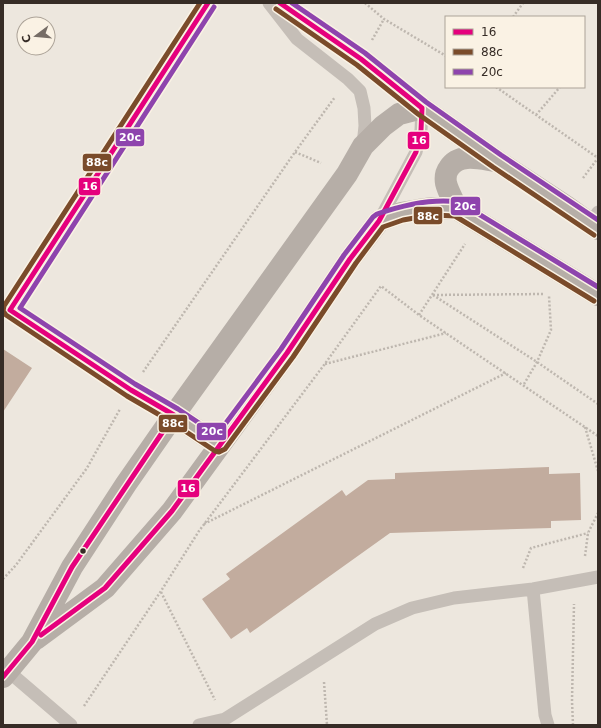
<svg xmlns="http://www.w3.org/2000/svg" width="601" height="728" font-family="'DejaVu Sans',sans-serif">
  <style>
    .building { fill: #c2ac9e }
    .lines { fill: none; stroke-linecap: round; stroke-linejoin: round }
    .path { stroke: #beb7af; stroke-width: 2.5; stroke-dasharray: 2 2; stroke-linecap: butt }
    .lane { stroke: #c5beb7; stroke-width: 13 }
    .secondary { stroke: #b6aea7; stroke-width: 22 }
    .bus-1-casing { stroke: #faf2e4; stroke-width: 8 }
    .bus-2-casing { stroke: #faf2e4; stroke-width: 8 }
    .bus-3-casing { stroke: #faf2e4; stroke-width: 8 }
    .bus-1 { stroke: #e5007d; stroke-width: 5 }
    .bus-2 { stroke: #7a4b2a; stroke-width: 5 }
    .bus-3 { stroke: #8e44ad; stroke-width: 5 }
    .bus-dot { fill: #362c26; stroke: #faf2e4; stroke-width: 1.5 }
    .line-badge { stroke: #faf2e4; stroke-width: 1.5 }
    .badge-label { font-size: 11px; text-anchor: middle; font-weight: bold; fill: #fff }
  </style>
  <rect width="100%" height="100%" fill="#ede7de"/>
  <!-- building -->
  <path class="building" d="M3,349L32,368L3,412Z
    M549,467V474L580,473L581,520L551,521V528L390,533L250,633L247,628L231,639L202,599L230,579L226,574L342,490L346,496L368,480L395,479V473Z"/>
  <g class="lines">
    <!-- path -->
    <path class="path" d="M365,3L384,19L446,56
      M513,17L523,3
      M372,40L384,19
      M496,87L598,158
      M536,115L560,87
      M295,152L321,163
      M583,178L598,158
      M433,295L537,362L598,404
      M433,295L544,294
      M419,315L465,244
      M325,364L446,333
      M143,372L295,152L335,97
      M524,384L537,362L551,330L549,296
      M585,427L598,471
      M204,524L506,373
      M585,556L588,533L598,513
      M523,568L531,548L588,533
      M3,579L16,565L87,468L120,409
      M161,592L215,700
      M324,682L327,725
      M84,706L161,591L199,531L324,365L381,286L419,315L598,436
      M573,725L572,701L574,604"/>
    <!-- lane -->
    <path class="lane" d="M269,3L297,39L348,79L360,91L364,108L365,126L363,145
      M280,3L361,59L422,108L421,130L416,152L379,221
      M590,224L598,212
      M4,306L131,390L174,415
      M10,310L208,3
      M533,589L545,715L548,725
      M8,671L71,725
      M199,725L225,719L375,624L412,608L454,598L533,589L598,577"/>
    <!-- secondary -->
    <path class="secondary" d="M457,209C454,201 448,192 446,183C445,177 446,172 449,168C459,152 481,159 496,161
      M174,415L219,445
      M36,639L105,588L172,511L287,353L350,259L379,221L401,213L419,210L433,208L457,209L598,295
      M3,677L32,642L72,567L126,484L174,415L347,174L363,146L383,126L399,114L422,108L497,161L567,207L598,229"/>
    <defs>
      <path id="bus-1" d="M41,635L105,588L172,511L287,353L350,259L379,221L416,152L421,130L422,108L361,59L280,3
        M3,677L32,642L72,567L174,415L131,390L10,310L208,3"/>
      <path id="bus-2" d="M200,3L4,306L3,311L6,315L127,396L170,421L215,451L219,452L225,449L293,357L356,263L383,227L403,220L420,217L433,215L455,216L594,301
        M276,9L357,65L418,114L493,167L594,235"/>
      <path id="bus-3" d="M292,3L365,53L426,102L501,155L598,220
        M214,7L20,308L135,384L178,409L217,435L281,349L344,255L373,217L377,214C403,205 431,198 459,202L598,287"/>
    </defs>
    <!-- bus-1 casing -->
    <use href="#bus-1" class="bus-1-casing"/>
    <!-- bus-2 casing -->
    <use href="#bus-2" class="bus-2-casing"/>
    <!-- bus-3 casing -->
    <use href="#bus-3" class="bus-3-casing"/>
    <!-- bus-1 -->
    <use href="#bus-1" class="bus-1"/>
    <!-- bus-2 -->
    <use href="#bus-2" class="bus-2"/>
    <!-- bus-3 -->
    <use href="#bus-3" class="bus-3"/>
  </g>
  <!-- markers -->
  <circle class="bus-dot" cx="83" cy="551" r="3.5"/>
  <g class="line-badge">
    <rect x="115" y="128" width="30" height="19" rx="4" fill="#8e44ad"/>
    <rect x="407" y="131" width="23" height="19" rx="4" fill="#e5007d"/>
    <rect x="82" y="153" width="30" height="19" rx="4" fill="#7a4b2a"/>
    <rect x="78" y="177" width="23" height="19" rx="4" fill="#e5007d"/>
    <rect x="450" y="196" width="31" height="20" rx="4" fill="#8e44ad"/>
    <rect x="413" y="206" width="30" height="19" rx="4" fill="#7a4b2a"/>
    <rect x="158" y="414" width="30" height="19" rx="4" fill="#7a4b2a"/>
    <rect x="196" y="422" width="31" height="19" rx="4" fill="#8e44ad"/>
    <rect x="177" y="479" width="23" height="19" rx="4" fill="#e5007d"/>
  </g>
  <g class="badge-label">
    <text x="130" y="141">20с</text>
    <text x="419" y="144">16</text>
    <text x="97" y="166">88с</text>
    <text x="90" y="190">16</text>
    <text x="465" y="210">20с</text>
    <text x="428" y="220">88с</text>
    <text x="173" y="427">88с</text>
    <text x="212" y="435">20с</text>
    <text x="188" y="492">16</text>
  </g>
  <!-- border -->
  <rect width="601" height="728" fill="none" stroke="#362c26" stroke-width="8"/>
  <!-- legend -->
  <rect x="445" y="16" width="140" height="72" fill="#faf2e4" stroke="#aca398"/>
  <rect x="453" y="29" width="20" height="6" fill="#e5007d" stroke="#aca398"/>
  <text x="481" y="36" font-size="12" fill="#362c26">16</text>
  <rect x="453" y="49" width="20" height="6" fill="#7a4b2a" stroke="#aca398"/>
  <text x="481" y="56" font-size="12" fill="#362c26">88с</text>
  <rect x="453" y="69" width="20" height="6" fill="#8e44ad" stroke="#aca398"/>
  <text x="481" y="76" font-size="12" fill="#362c26">20с</text>
  <!-- north arrow -->
  <g transform="translate(36 36) rotate(254)"><circle r="19" fill="#faf2e4" stroke="#aca398"/>
  <path d="M0-3L7 15L0 10L-7 15Z" fill="#766d66"/>
  <text y="-6" font-size="11" font-weight="bold" text-anchor="middle" fill="#362c26">С</text>
  </g>
</svg>
